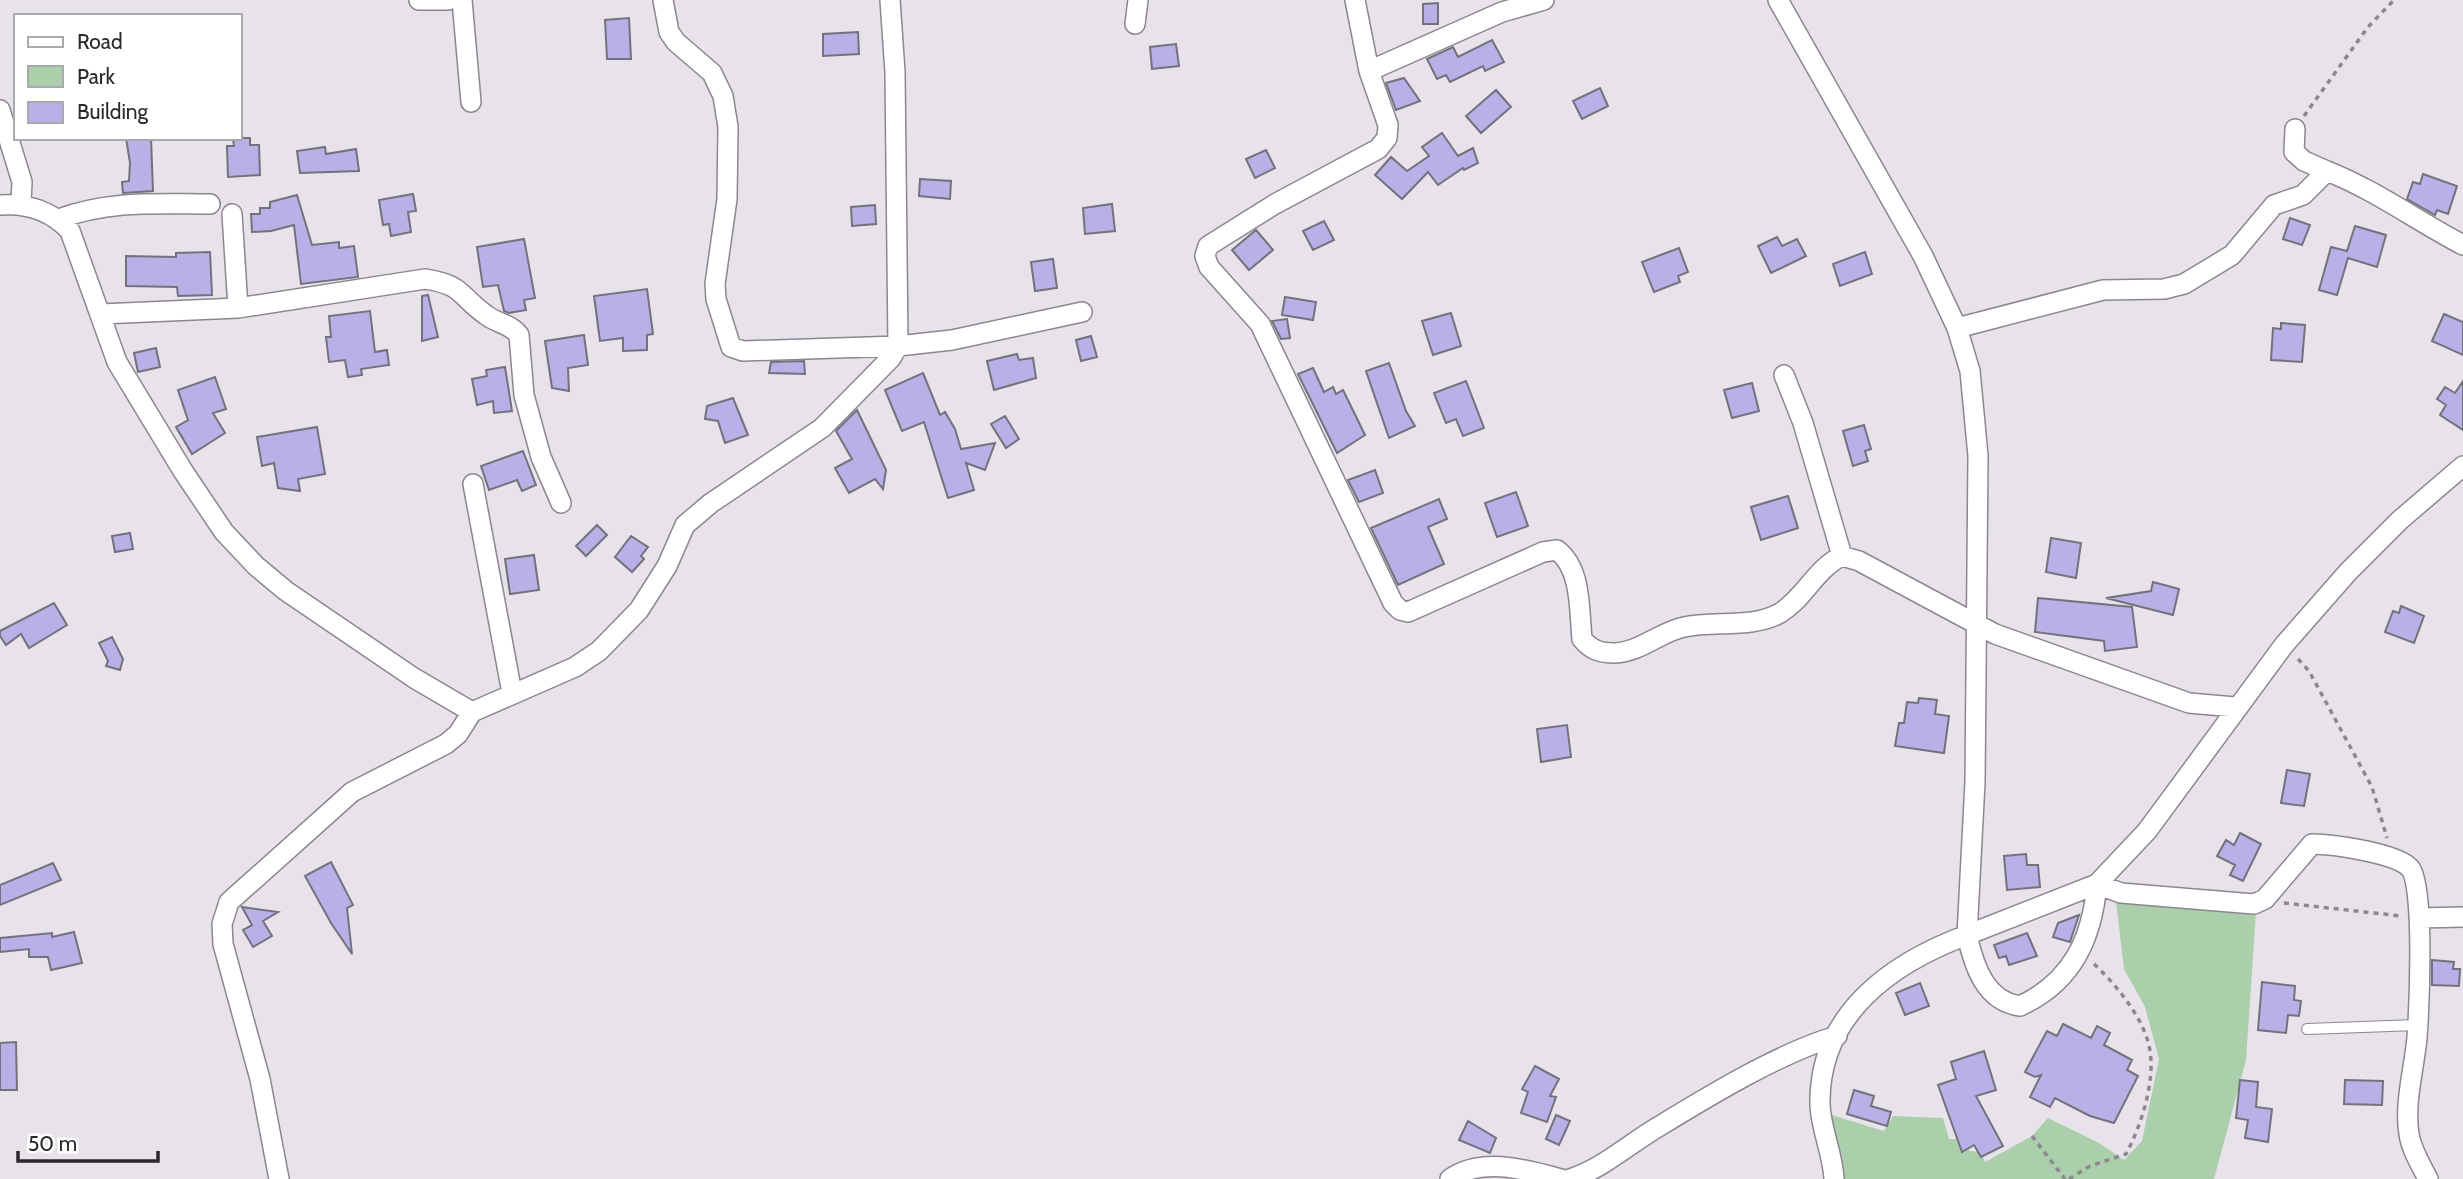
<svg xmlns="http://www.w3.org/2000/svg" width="2463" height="1179" font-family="Cabin,sans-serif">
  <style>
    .green { fill: #aacfaa }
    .building { fill: #b9b0e7; stroke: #73727c; stroke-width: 2 }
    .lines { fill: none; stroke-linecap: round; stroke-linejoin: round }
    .service-casing { stroke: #8c868f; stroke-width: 12 }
    .minor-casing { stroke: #8c868f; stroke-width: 22 }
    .path { stroke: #8d888f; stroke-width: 3.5; stroke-dasharray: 5 5; stroke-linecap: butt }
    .service { stroke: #fff; stroke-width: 10 }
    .minor { stroke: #fff; stroke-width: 19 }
  </style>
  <rect width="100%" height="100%" fill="#e8e2eb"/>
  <!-- green -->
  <path class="green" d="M2116,901L2256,912L2246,1060L2214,1179H1844L1828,1114L1884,1131L1893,1116L1943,1118L1949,1139H1960L1970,1151L1981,1152L1985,1162L2032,1136L2048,1118L2099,1143L2124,1160L2142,1141L2159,1059L2145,1007L2124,969Z"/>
  <!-- building -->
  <path class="building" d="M1438,3V24H1423V4Z
    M629,18L631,59H607L605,20Z
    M858,32L859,54L823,56V34Z
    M1492,40L1504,62L1485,71L1483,66L1450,82L1446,75L1437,79L1427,59L1453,47L1458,57Z
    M1176,44L1179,66L1152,69L1150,47Z
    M1404,78L1420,101L1396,110L1386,83Z
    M1600,88L1608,106L1582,119L1573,101Z
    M1496,90L1511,107L1481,133L1466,116Z
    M1442,133L1458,156L1473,148L1478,163L1464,170L1463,168L1438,185L1428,172L1402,199L1375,175L1391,157L1407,171L1429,156L1422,147Z
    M126,138H151L153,191L123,193L122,182L129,181L130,163Z
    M233,138H250V145H259L260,175L228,177L227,146H234Z
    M325,147L326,154L356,149L359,171L300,173L297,151Z
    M1266,150L1275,168L1255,178L1246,159Z
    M2423,174L2457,186L2448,214L2437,210L2435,215L2407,199L2413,182L2420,184Z
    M920,179L951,181L950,199L919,196Z
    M413,194L416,211L408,212L411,232L391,236L389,224L383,225L379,200Z
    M297,195L312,245L339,242V248L354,246L358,277L301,284L294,225L271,231L252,232L251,214H260V208H270V202Z
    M1112,204L1115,231L1085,234L1083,208Z
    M875,205L876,224L852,226L851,207Z
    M2290,218L2310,225L2302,245L2283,239Z
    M1324,221L1334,240L1313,250L1303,231Z
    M2355,226L2386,235L2377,267L2348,258L2337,295L2319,290L2331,247L2347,251Z
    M1256,230L1273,250L1249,270L1232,250Z
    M1777,237L1782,246L1797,239L1806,256L1771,273L1758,246Z
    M524,239L535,298L524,300L526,310L509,313L504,311L498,285L483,287L477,247Z
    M1679,248L1688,272L1678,276L1680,282L1654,292L1642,262Z
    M210,252L212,295L178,296L177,287L126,286V256L176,257V253Z
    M1865,252L1872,274L1840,286L1833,264Z
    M1053,259L1057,288L1035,291L1031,262Z
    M647,289L653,334L647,335V350L623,351V338L600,341L594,296Z
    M428,295L438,337L422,341V296Z
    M1285,297L1316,302L1313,320L1282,315Z
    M370,311L375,352L387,350L389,365L361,369L362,375L348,377L345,360L329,362L326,337H331L329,316Z
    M1451,313L1461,346L1433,355L1422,321Z
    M2444,314L2463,322V355L2432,341Z
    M1287,319L1290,338L1281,339L1272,321Z
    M2281,323L2305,325L2302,362L2271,360L2273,328L2281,329Z
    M584,335L588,365L568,368L569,391L552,388L545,341Z
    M1091,336L1097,357L1081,361L1076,340Z
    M156,348L160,367L138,372L134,353Z
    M1017,354L1019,360L1033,358L1036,378L994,390L987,361Z
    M804,361L805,374L769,373L771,362Z
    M1389,363L1406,411L1415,426L1389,438L1366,371Z
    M505,367L512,411L494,413L493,401L477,405L472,379L487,376L486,370Z
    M1313,368L1324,392L1333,387L1336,394L1343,390L1365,435L1337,453L1298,374Z
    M923,373L940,415L945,412L955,429L961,449L995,443L985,470L966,463L974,490L948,498L924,422L902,431L885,390Z
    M215,377L226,409L213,413L225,433L192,454L176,427L188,420L178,390Z
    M1466,381L1484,428L1463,436L1456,419L1446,423L1434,393Z
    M2463,381V430L2440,415L2446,405L2437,399L2445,387L2455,393Z
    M1752,383L1759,411L1732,418L1724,390Z
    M733,398L748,435L725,443L718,421L705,419L707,406Z
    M857,410L886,470L883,489L875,479L849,493L835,468L852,459L836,431Z
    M1005,416L1019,439L1006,448L991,424Z
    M1864,425L1871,449L1865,451L1868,461L1853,466L1843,431Z
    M317,427L325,474L298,479L300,491L278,488L274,463L262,466L257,437Z
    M523,451L536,485L522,491L517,480L489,490L481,466Z
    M1375,470L1383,493L1359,502L1348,480Z
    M1516,492L1528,526L1497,537L1485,503Z
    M1788,496L1798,528L1761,540L1751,507Z
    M1439,499L1447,519L1428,527L1444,564L1398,585L1371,528Z
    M597,525L607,535L586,556L576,546Z
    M130,533L133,549L115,552L112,536Z
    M631,536L648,547L641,556L644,559L632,572L615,557Z
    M2051,538L2081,543L2076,578L2046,572Z
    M534,555L539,590L510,594L505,559Z
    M2153,582L2179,589L2173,615L2106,598L2151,591Z
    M2038,598L2132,607L2137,647L2105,651L2104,641L2035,632Z
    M54,603L67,625L29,648L21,634L6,645L0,636V631Z
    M2401,606L2424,616L2414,643L2385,632L2393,611L2399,613Z
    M112,637L123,659L120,670L106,666L108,661L99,643Z
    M1919,698L1937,700L1935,714L1949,716L1944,753L1895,746L1899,723H1904L1907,702L1918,703Z
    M1567,725L1571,757L1541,762L1537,729Z
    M2287,770L2310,774L2304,806L2281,803Z
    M2240,833L2261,844L2243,881L2230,875L2235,865L2217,856L2226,840L2234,845Z
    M2026,854L2027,865H2038L2040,887L2007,890L2004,856Z
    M331,862L353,905L347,908L352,954L331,923L305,876Z
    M53,863L61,880L0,905V885Z
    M242,907L278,912L263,921L272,936L253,947L243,930L252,925Z
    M2079,915L2070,942L2053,937L2058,923Z
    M74,932L82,963L51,970L48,957H29V949L0,952V938L52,933V937Z
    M2027,933L2037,956L2009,965L2006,956L1999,958L1994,945Z
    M2432,960L2454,962L2453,969H2460L2459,986L2432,985Z
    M2262,982L2295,986L2294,1000L2301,1001L2299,1016L2288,1015L2286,1033L2258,1030Z
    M1920,983L1929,1006L1905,1015L1896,993Z
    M2063,1024L2091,1038L2097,1026L2110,1033L2104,1045L2132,1060L2127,1070L2138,1076L2114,1123L2090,1116L2055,1098L2050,1107L2030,1097L2041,1075L2035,1077L2025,1072L2047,1031L2057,1036Z
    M16,1042L17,1090H0V1043Z
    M1984,1051L1996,1090L1976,1096L2003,1146L1981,1157L1974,1145L1962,1152L1938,1085L1956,1079L1951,1062Z
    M1535,1066L1559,1079L1550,1096L1556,1097L1547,1122L1521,1113L1528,1092L1522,1089Z
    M2240,1080L2258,1082L2256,1107L2272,1109L2268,1142L2245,1138L2248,1120L2236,1118Z
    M2345,1080L2383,1081L2382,1105L2344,1104Z
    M1854,1090L1874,1096L1871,1106L1891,1112L1887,1126L1847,1114Z
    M1556,1115L1570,1121L1559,1145L1546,1139Z
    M1468,1121L1496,1138L1490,1153L1459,1140Z"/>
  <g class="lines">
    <defs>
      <path id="service" d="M2307,1029L2417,1025"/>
      <path id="minor" d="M419,0H448
        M462,0L471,102
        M663,0L669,32L676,42L712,73L723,96L728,127L727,199L715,284L716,299L731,347L743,351L898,346L952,340L1082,312
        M1355,0L1369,71
        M1544,0L1502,12L1369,71L1388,125L1387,138L1378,149L1275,204L1208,246L1205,256L1209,267L1260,324L1393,603L1400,610L1408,612L1543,552L1557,550C1582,569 1579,610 1582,639C1591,650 1600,653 1615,653C1640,652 1660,632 1684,627C1714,620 1752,629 1780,613C1804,599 1816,568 1842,556L1859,561L1995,634L2189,703L2235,707
        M1778,0L1923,256L1957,328L1970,371L1978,456L1975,782L1967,935L2097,884L2147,831L2284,645L2348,572L2400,520L2463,466
        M1135,24L1138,0
        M0,110L22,182L21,203
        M2295,129L2294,152L2304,161L2327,171
        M0,205C27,203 52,211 70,231L117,362L183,471L224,532L256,566L286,591L414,678L472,712
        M232,214L238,308
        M59,219C109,200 158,204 210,204
        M101,314L238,308L425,279C464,285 458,295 486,315C496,323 511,324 519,335L524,395L541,457L561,503
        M1957,328L2103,290L2164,289L2184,284L2232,255L2274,205L2303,195L2327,171C2375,190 2417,221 2463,245
        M1784,375L1803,423L1842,556
        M473,484L512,693
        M2419,918L2463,917
        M279,1179L260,1079L223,944L222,924L229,902L352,792L446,744L458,734L472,712L575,667L599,651L639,610L667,566L685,525L711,503L822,428L891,358L898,346L895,72L890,0
        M1450,1179C1482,1156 1527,1170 1561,1179
        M1570,1179C1602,1169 1629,1144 1658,1127C1709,1096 1781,1052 1837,1036
        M1834,1179C1833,1154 1821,1130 1820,1105C1818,1015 1891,963 1967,935C1974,966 1985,1001 2020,1006C2072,982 2092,939 2097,884L2121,893L2254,904L2265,899L2312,844C2332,844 2396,853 2410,868C2425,885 2419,1010 2417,1038C2414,1069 2404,1104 2409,1134C2411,1149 2421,1165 2428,1179"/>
    </defs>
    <!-- service casing -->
    <use href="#service" class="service-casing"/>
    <!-- minor casing -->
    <use href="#minor" class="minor-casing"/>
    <!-- path -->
    <path class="path" d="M2304,116L2368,27L2394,0
      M2298,659L2309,671L2372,787L2387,838
      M2284,903L2401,916
      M2032,1136L2065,1179
      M2069,1179L2090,1166L2126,1154C2141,1126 2155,1083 2150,1051C2146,1020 2114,982 2092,962"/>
    <!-- service -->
    <use href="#service" class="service"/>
    <!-- minor -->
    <use href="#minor" class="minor"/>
  </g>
  <!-- legend -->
  <rect x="14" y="14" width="228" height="126" fill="#ffffff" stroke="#aaa9ab" stroke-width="2"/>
  <rect x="28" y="37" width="35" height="10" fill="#ffffff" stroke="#aaa9ab" stroke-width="2"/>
  <text x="77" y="49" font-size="21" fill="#2b282c">Road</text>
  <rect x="28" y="66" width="35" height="21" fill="#aacfaa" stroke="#aaa9ab" stroke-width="2"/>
  <text x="77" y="84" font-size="21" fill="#2b282c">Park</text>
  <rect x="28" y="102" width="35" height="21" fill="#b9b0e7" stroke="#aaa9ab" stroke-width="2"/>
  <text x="77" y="119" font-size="21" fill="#2b282c">Building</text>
  <!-- scale -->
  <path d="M18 1151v10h140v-10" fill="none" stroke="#2b282c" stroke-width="3.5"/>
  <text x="28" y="1151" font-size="21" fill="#2b282c" stroke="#ffffff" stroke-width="5" paint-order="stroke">50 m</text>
</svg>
